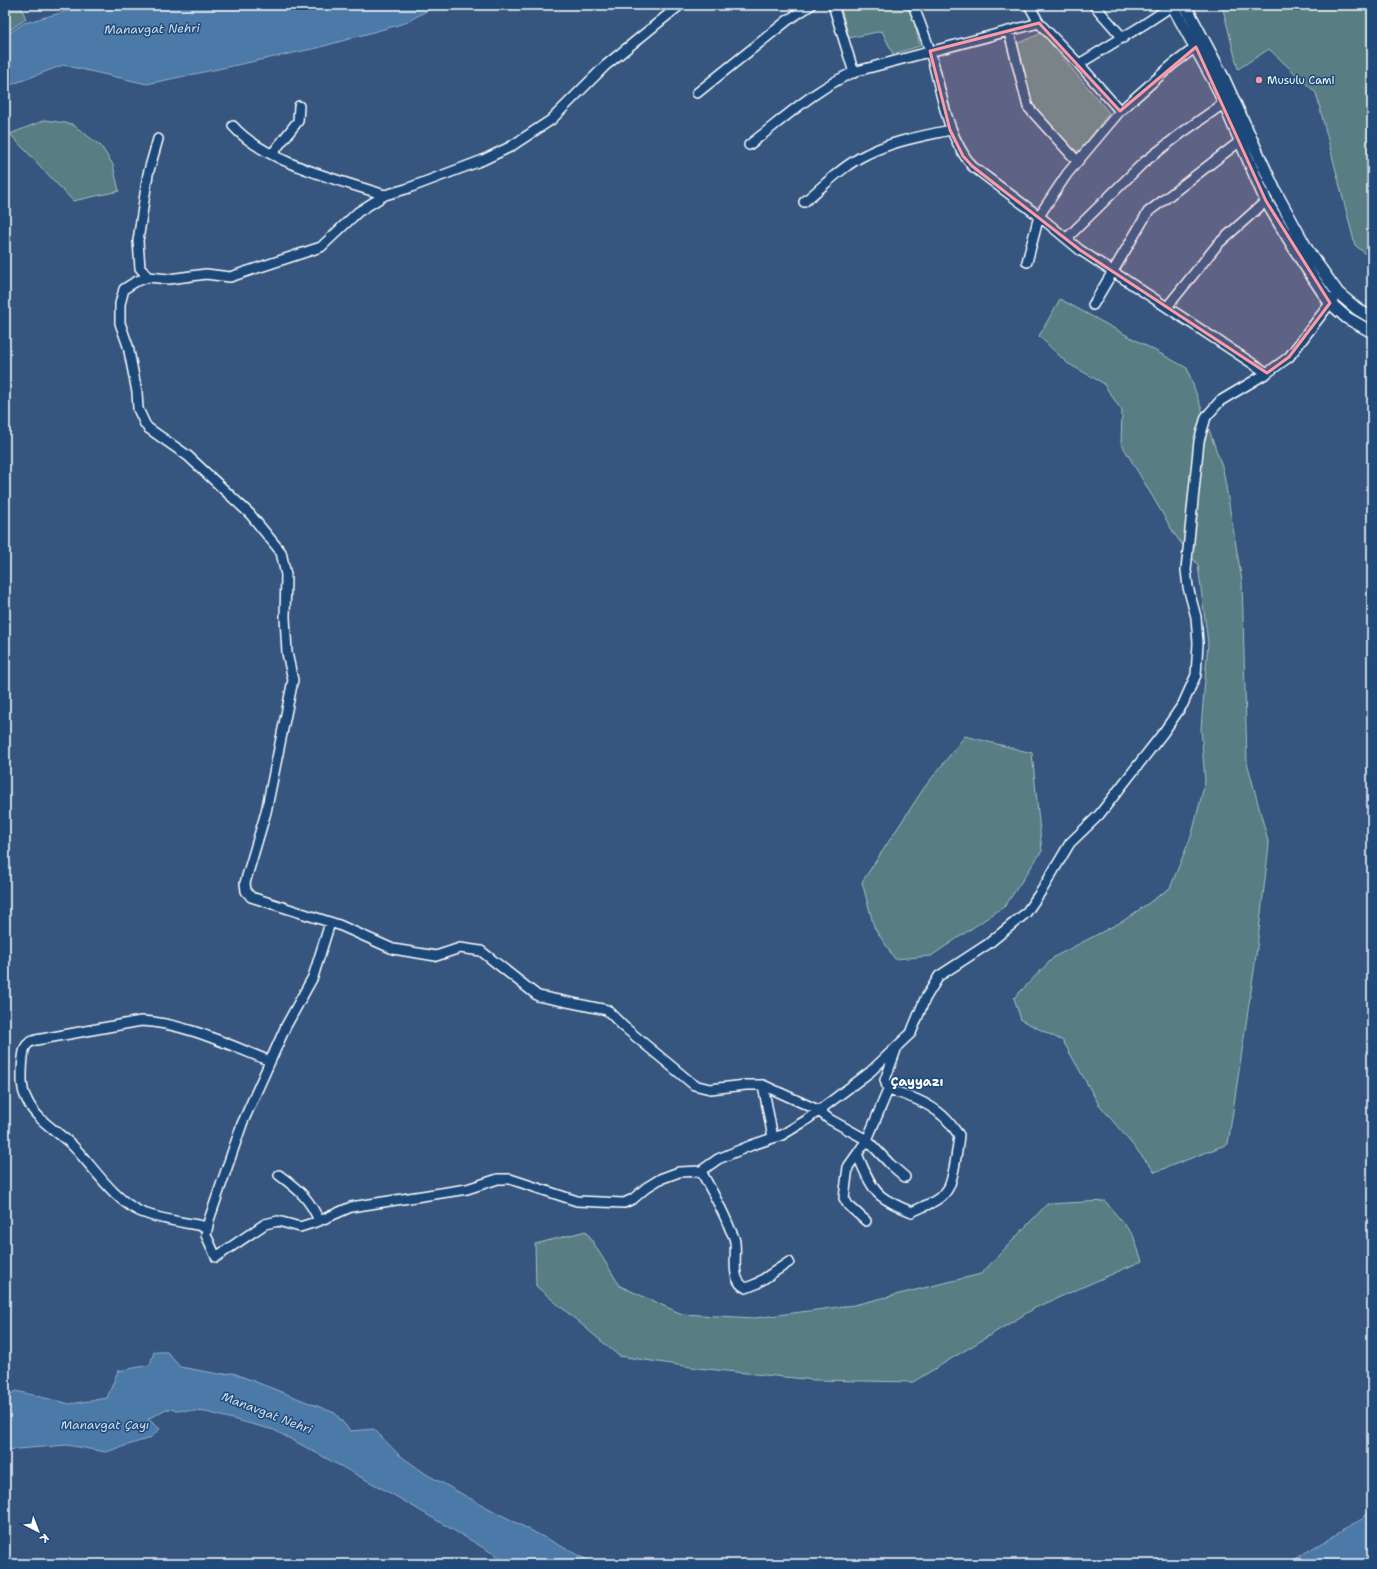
<svg xmlns="http://www.w3.org/2000/svg" width="1377" height="1569" font-family="'Shantell Sans',sans-serif">
  <style>
    .green { fill: #587d83; stroke: #acbec1 }
    .water { fill: #4c79a8; stroke: #94afcb }
    .lines { fill: none; stroke-linecap: round; stroke-linejoin: round }
    .minor-casing { stroke: #fff; stroke-width: 12 }
    .tertiary-casing { stroke: #fff; stroke-width: 14 }
    .minor { stroke: #1f4a7a; stroke-width: 9 }
    .tertiary { stroke: #1f4a7a; stroke-width: 11 }
    .marked { fill: #ff9aa2; fill-opacity: 0.2; stroke: #ff9aa2; stroke-width: 3; stroke-linejoin: round }
    .poi-dot { fill: #ff9aa2; stroke: #1f4a7a; stroke-width: 1.5 }
    .labels { text-anchor: middle; dominant-baseline: central; stroke-width: 3; stroke-linejoin: round; paint-order: stroke }
    .poi-label { font-size: 11px; fill: #fff; stroke: #1f4a7a; text-anchor: start }
    .water-label { font-size: 12px; font-style: italic; fill: #d2dee9; stroke: #1f4a7a }
    .quarter-label { font-size: 13px; font-weight: bold; fill: #fff; stroke: #1f4a7a }
  </style>
  <rect width="100%" height="100%" fill="#36567f"/>
  <filter id="ink" filterUnits="userSpaceOnUse"><feTurbulence type="fractalNoise" baseFrequency=".025" numOctaves="2"/><feDisplacementMap in="SourceGraphic" scale="8" xChannelSelector="R" yChannelSelector="G"/><feConvolveMatrix kernelMatrix="1 2 1 2 8 2 1 2 1" color-interpolation-filters="sRGB"/></filter>
  <g filter="url(#ink)">
    <!-- green -->
    <path class="green" d="M5,5H20L26,19L5,33Z
      M840,5H910L920,46L893,54L882,31L849,38Z
      M1222,5H1372V259L1355,245L1316,93L1269,49L1238,69Z
      M1042,33L1109,113L1079,152L1071,148L1031,104L1016,44Z
      M45,120L72,124L101,146L113,165L119,191L73,201L10,134Z
      M1060,299L1187,368L1223,469L1242,581L1247,762L1269,845L1255,964L1228,1144L1155,1172L1098,1103L1063,1041L1021,1020L1014,998L1054,957L1123,921L1170,888L1192,834L1205,782L1201,728L1208,643L1198,565L1175,535L1121,443L1122,411L1103,383L1067,363L1039,336Z
      M965,736L1032,753L1042,851L1005,906L931,956L895,959L874,927L862,882L924,788Z
      M1105,1201L1133,1235L1142,1261L1035,1308L913,1382L814,1380L697,1368L619,1356L536,1286L535,1244L586,1231L620,1286L682,1314L755,1318L854,1305L981,1274L1047,1204Z"/>
    <!-- water -->
    <path class="water" d="M80,5H437L405,23L317,48L147,84L63,65L13,84L5,91V36L24,23L71,10Z
      M154,1352H167L180,1367L219,1374L233,1373L335,1413L350,1431L374,1429L398,1454L426,1474L471,1499L595,1564H511L392,1494L274,1430L206,1412L166,1409L148,1419L160,1429L150,1438L106,1452L67,1445L5,1450V1397L16,1391L70,1404L107,1398L118,1371L150,1365Z
      M1372,1509V1564H1286L1362,1519Z"/>
    <g class="lines">
      <defs>
        <path id="minor" d="M833,5L854,73
          M913,5C919,20 925,36 930,51C942,91 945,133 972,166L1039,216L1080,250L1267,373
          M1029,5L1039,23L1079,64L1120,111L1172,65L1196,47
          M1094,5L1123,38
          M1009,32L1028,107L1077,161
          M1079,64L1143,25L1172,6
          M697,93L788,20L811,5
          M233,126C266,163 339,180 385,195
          M158,139L148,174L138,241L140,268L148,277L169,279L206,274L230,277L321,247L358,212L385,195L406,189L483,160L510,147L551,120L605,66L680,5
          M749,145C782,120 820,85 857,71L1039,23
          M272,154L298,121L299,106
          M804,202C824,186 843,165 867,154C893,141 923,136 950,130
          M1067,238L1143,163L1183,132L1223,104
          M1027,262L1039,216L1067,174L1120,111
          M148,277L135,282L124,289L120,304V323L128,346L137,392L138,409L145,424L148,428L188,456L250,514L281,552L286,575L285,617L287,653L293,680L266,812L245,883L246,891L251,897L339,925L393,949L436,956L460,948L481,951L538,996L607,1010L623,1026L694,1085L710,1089L746,1085H763L818,1110L829,1119L867,1140L890,1164L905,1177
          M1093,305L1148,212L1239,142
          M1167,307L1218,244L1266,201
          M330,923L313,977L286,1026L242,1124L209,1220L206,1235L216,1257L265,1224L278,1221L300,1227L319,1221L351,1207L467,1189L498,1179H510L577,1201L624,1203L633,1199L647,1187L660,1179L679,1172L701,1171
          M763,1085L773,1138
          M857,1154C863,1167 870,1187 881,1196C890,1203 902,1208 912,1212C923,1206 940,1201 947,1190C953,1183 958,1146 959,1135C954,1129 949,1121 943,1116C929,1103 906,1094 888,1090
          M279,1175C298,1189 310,1199 319,1221
          M866,1221L848,1205L844,1198L848,1167L867,1140L888,1090L885,1080L897,1047
          M207,1227C189,1223 155,1219 139,1211C112,1198 93,1166 72,1145C56,1130 36,1120 27,1100C25,1096 23,1092 23,1088C21,1082 22,1051 26,1046C28,1043 32,1041 36,1040L141,1021C185,1023 229,1045 270,1061
          M789,1262L756,1284L746,1288C730,1281 737,1257 735,1243C735,1238 732,1233 730,1229C722,1208 711,1190 701,1171L718,1159L752,1145L782,1135L805,1121L870,1072L911,1033L925,999L939,976L988,944L1026,913L1042,890L1070,843L1099,815L1163,733L1183,704L1196,675L1198,643L1196,617L1188,587L1186,570L1199,441L1206,417L1220,401L1267,373L1289,357L1338,293"/>
        <path id="tertiary" d="M1172,5L1217,87L1266,201L1302,261L1330,303L1347,318L1372,332
          M1185,5L1223,77L1275,191L1308,251L1338,293L1357,309L1372,318"/>
      </defs>
      <!-- minor casing -->
      <use href="#minor" class="minor-casing"/>
      <!-- tertiary casing -->
      <use href="#tertiary" class="tertiary-casing"/>
      <!-- minor -->
      <use href="#minor" class="minor"/>
      <!-- tertiary -->
      <use href="#tertiary" class="tertiary"/>
    </g>
  </g>
  <!-- marked area -->
  <path class="marked" d="M1039,23L1120,111L1196,47L1266,201L1330,303L1289,357L1267,373L1080,250L972,166L963,156L950,130L930,51Z"/>
  <!-- markers -->
  <circle class="poi-dot" cx="1259" cy="80" r="4"/>
  <g class="labels">
    <!-- poi labels -->
    <g class="poi-label">
      <text x="1267" y="80">Musulu Cami</text>
    </g>
    <!-- water labels -->
    <g class="water-label">
      <text transform="translate(152 29) rotate(-1)">Manavgat Nehri</text>
      <text transform="translate(267 1413) rotate(21)">Manavgat Nehri</text>
      <text x="105" y="1425">Manavgat Çayı</text>
    </g>
    <!-- quarter labels -->
    <g class="quarter-label">
      <text x="917" y="1081">Çayyazı</text>
    </g>
  </g>
  <!-- margin -->
  <rect width="1377" height="1569" fill="none" stroke="#1f4a7a" stroke-width="20"/>
  <rect x="10" y="10" width="1357" height="1549" fill="none" stroke="#fff" stroke-width="1.5" filter="url(#ink)"/>
  <!-- north arrow -->
  <g transform="translate(38 1531) rotate(138)" stroke="#1f4a7a" stroke-width="3" paint-order="stroke">
  <path d="M0-3L7 15L0 10L-7 15Z" fill="#ffffff"/>
  <text y="-6" font-size="11" font-weight="bold" text-anchor="middle" fill="#ffffff">K</text>
  </g>
</svg>
